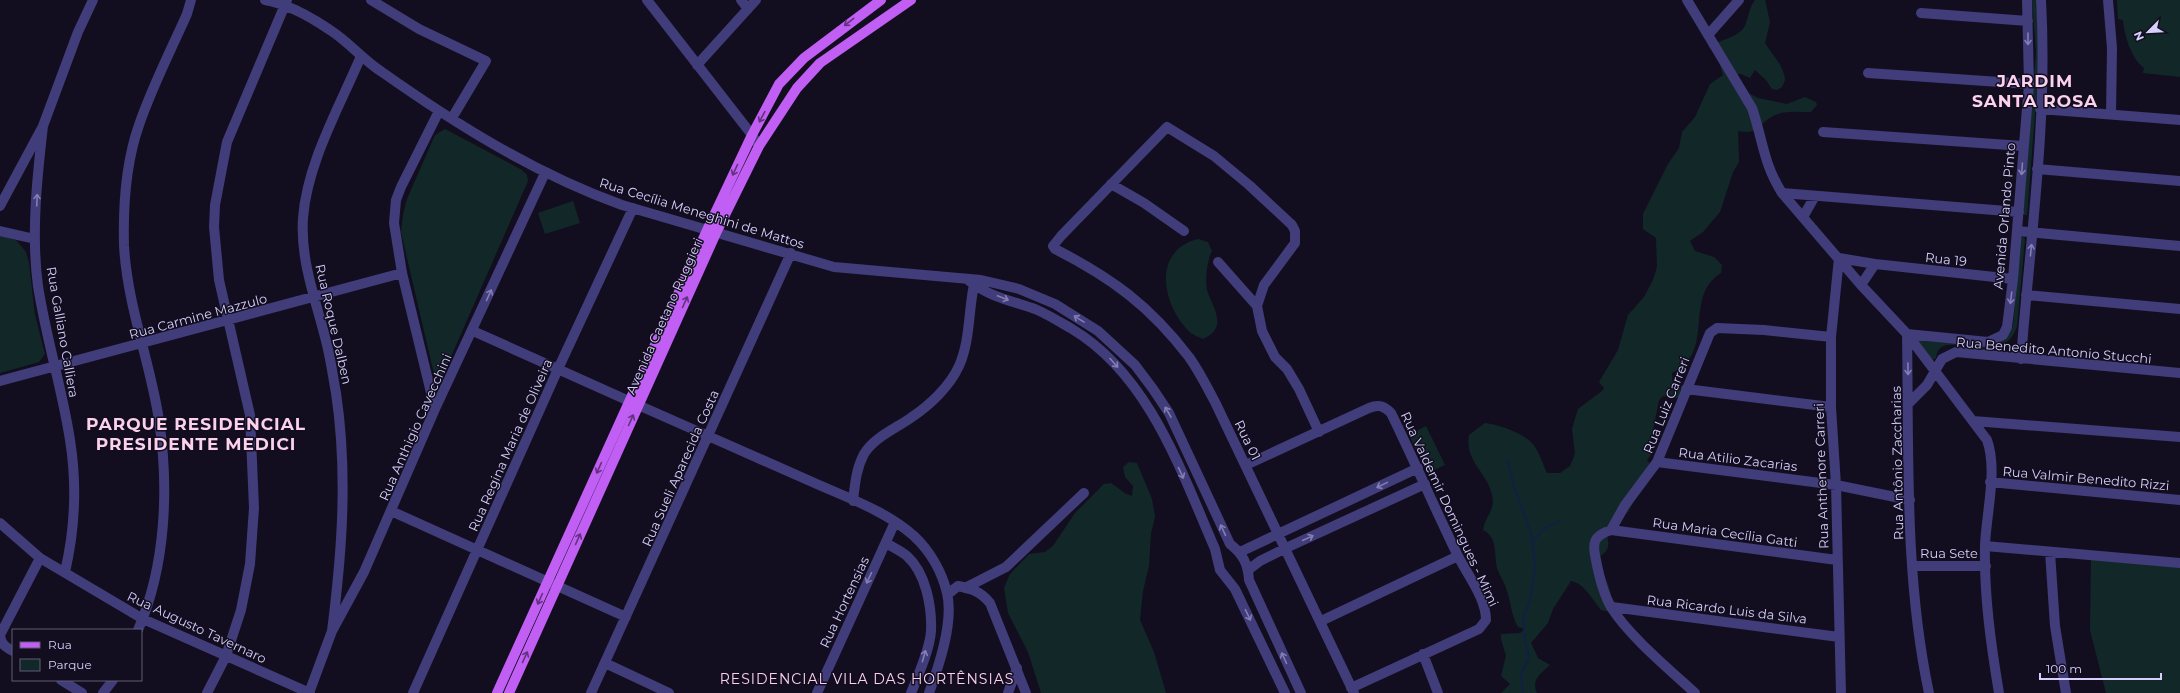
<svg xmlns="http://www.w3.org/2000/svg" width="2180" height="693" font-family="Montserrat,sans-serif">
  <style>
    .green { fill: #122828 }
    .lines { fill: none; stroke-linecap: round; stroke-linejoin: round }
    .stream { stroke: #102140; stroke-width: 2.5 }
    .minor { stroke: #413c7a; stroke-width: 10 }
    .major { stroke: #c15ef3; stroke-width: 10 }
    .oneway { stroke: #61327e }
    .oneway2 { stroke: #847eb4 }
    .labels { text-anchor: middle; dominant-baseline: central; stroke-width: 3; stroke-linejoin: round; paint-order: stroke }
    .street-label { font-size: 13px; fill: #d6cffc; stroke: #120e1f }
    .neighbourhood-label { font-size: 14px; letter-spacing: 1px; fill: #fcd1eb; stroke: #120e1f }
    .district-label { font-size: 17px; font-weight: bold; letter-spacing: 1px; fill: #fcd1eb; stroke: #120e1f }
  </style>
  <rect width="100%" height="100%" fill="#120e1f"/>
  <!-- green -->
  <path class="green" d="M1755,0H1765L1770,22L1765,43C1772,55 1784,65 1785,80L1782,87L1777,90L1772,89L1766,80L1755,70L1750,78L1741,74H1736L1748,93L1758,98L1787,104L1805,97L1816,102L1817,105L1811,112C1799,112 1783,110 1773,116C1757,125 1760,135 1738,131L1739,162L1733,172L1720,212L1703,232L1690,241L1695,251L1714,257L1722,265L1721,273C1682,297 1717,352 1672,373L1673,387L1685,391L1678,398L1663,396L1659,400L1651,440L1652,453L1647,460L1653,468L1628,512L1606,529C1607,537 1611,547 1605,552C1600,557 1598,557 1597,563C1606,577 1615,595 1610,612L1601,610C1593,600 1584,583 1571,581L1553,609L1548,623L1531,643L1538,658L1550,665C1540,674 1531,680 1537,693H1501L1510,684L1501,676L1506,656L1501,639V634L1520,633L1525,629L1518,627C1511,615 1511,601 1506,588C1504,581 1499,575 1497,568C1494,554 1498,537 1483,530C1485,516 1496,510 1492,495C1487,471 1465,463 1469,435L1485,423C1500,425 1527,434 1535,447C1540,454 1543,465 1547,473H1560L1570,466L1575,454L1572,429L1578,409L1602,391L1604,388L1599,382L1618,350L1628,315L1644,297L1653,280L1657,267L1656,238L1643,229V214L1668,164L1679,148L1682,132L1695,117L1710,84L1723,75L1717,55L1708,46C1719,41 1743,36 1746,23C1749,15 1749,8 1755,0Z
    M2032,0H2036L2040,51L2027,215H2024L2023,213L2036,52Z
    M2117,0H2180V77L2143,73L2144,68C2132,60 2124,35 2123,20L2118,19Z
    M445,129L522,170L527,175L528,181L443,375L437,376L434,374L401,232L403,215L407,199L435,135Z
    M573,201L580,223L545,234L538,213Z
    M0,236L16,240L26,252L29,263L35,315L45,354L39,362L0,373Z
    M2023,237L2025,239L2017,326C2002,374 1939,323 1936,358L1930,361L1914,342L1918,340L1995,344L2006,338L2013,326L2021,238Z
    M1198,239L1208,242L1212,251C1207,260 1205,280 1207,290C1213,309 1229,327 1203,339C1196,336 1189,333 1185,327C1161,299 1154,250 1198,239Z
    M1426,426L1445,465L1427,473L1409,435Z
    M1129,462L1137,463L1152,499L1155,517L1151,533L1149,566L1143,591L1140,620L1154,652L1166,693H1041L1028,652L1008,613L1004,588L1010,574L1029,554L1045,552L1053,546L1075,513L1104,484L1111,483L1126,494L1132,496L1133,486L1125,477L1123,467Z
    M2091,558L2180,566V693H2106L2090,630Z"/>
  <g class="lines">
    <!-- stream -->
    <path class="stream" d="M1508,460L1513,484L1531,533L1535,564L1531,597L1523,619L1525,641L1529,658L1521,674L1523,693
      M1533,541L1544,529L1559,521"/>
    <!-- minor -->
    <path class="minor" d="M265,0C288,4 311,17 330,30C349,42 363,60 382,72C457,125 536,174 622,205L834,267L981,280L1019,289L1055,304L1098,331L1135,365L1153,389L1169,413L1230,544C1243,554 1248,564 1249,580L1301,693
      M371,0L419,29L486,61L452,118
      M647,0L752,135L759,146
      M741,0L748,9
      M1687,0L1752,108C1763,140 1763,163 1782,193L1861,285L1907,334L1987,440C1998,470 1986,514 1985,546C1984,596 1991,645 1999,693
      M2108,0L2112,48L2111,114
      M1921,13L2028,21
      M1708,35L1739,0
      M697,65L756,0
      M1868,73L2029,84
      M2040,109L2180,120
      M43,126C37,178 31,234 38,286C46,338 62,388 70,440C77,484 75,529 65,572
      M1823,132L2023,146
      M2037,169L2180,181
      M1111,184L1144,203L1184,231
      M1782,193L2019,212
      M0,206L43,126L78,32L93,0
      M1803,217L1815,196
      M0,231L35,239
      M2017,231L2180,246
      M1839,258L1831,337V407L1836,485L1841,693
      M1839,258L1875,264L2013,279
      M1218,262L1257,306
      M968,280C987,296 1012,301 1035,309C1047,314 1060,322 1072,329C1149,375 1181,471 1215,549L1220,570L1235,589L1285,693
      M1861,285L1875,264
      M2026,295L2180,309
      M473,331L629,401
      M1907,334L1988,342L2003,335L2007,327L2013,279L2029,84L2027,0
      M1907,334C1909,453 1904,576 1929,693
      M2021,359C2030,240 2048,120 2041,0
      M0,381L402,273
      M1686,389L1831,407
      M1908,404L1927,385L1942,359L1956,352L2180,373
      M638,405C695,430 753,456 810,481C845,497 885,510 914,536C930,551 942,572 947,593C954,622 939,666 929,693
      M435,409L402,273L394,223L396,200L401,187L439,111
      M1973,421L2180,437
      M1319,432L1299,389L1287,369L1275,357L1262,331L1257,306L1264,285L1295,243V231L1292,225L1249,185L1214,156L1167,127L1061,236L1053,246L1055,249C1112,278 1150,306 1189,357C1199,371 1207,387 1215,402L1354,693
      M1657,462L1836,485L1910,500
      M1246,465L1369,408C1379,404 1384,406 1391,413C1414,460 1435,509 1458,556C1468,576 1486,598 1486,620L1479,629L1351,688
      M1990,482L2180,500
      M853,501C855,484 856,469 864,454C874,437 897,428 912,417C930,405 950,386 959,366C971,339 968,308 975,280
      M391,511L626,617
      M0,523L40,558L143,619L310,693
      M1611,530L1837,560
      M886,543C892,547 901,551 907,556C926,573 932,607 931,631C930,649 918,676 911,693
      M1985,546L2180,563
      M1240,552L1418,468
      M2050,552L2055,626L2066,693
      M1913,566H1986
      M1248,570L1260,561L1286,548L1425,484
      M965,588L1006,567L1084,493
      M948,594L958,586C972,589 980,591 990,603L1026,693
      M1612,607L1839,637
      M1321,621L1458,556
      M138,630C166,566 169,488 159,420C150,361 127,305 124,245C123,206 126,162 139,125C152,87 171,50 187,14L191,0
      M332,631C342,552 348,473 336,393C333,377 331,361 327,345C317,303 300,262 303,218C307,163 340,106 361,56
      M13,651C5,647 1,644 0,635L40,558
      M1423,654L1438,693
      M605,663L669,693
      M61,680L82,693
      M103,693L113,680
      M207,693L226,656L241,610L250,564L254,508L250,415L219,280L214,227L215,205L227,142L287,0
      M309,693L332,631L364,572L435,409L545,173
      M413,693L558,369L633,208
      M591,693L791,253
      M817,693L895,522
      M1008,693L1017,668
      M1695,693C1670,670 1628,635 1611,607C1603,593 1599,576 1596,560C1592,543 1593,536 1611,530L1625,505L1657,462L1710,333L1717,328L1764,330L1831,337"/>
    <!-- major -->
    <path class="major" d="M497,693L708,228L752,135L779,84L804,58L881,0
      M509,693L717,231L759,146L797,88L820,63L911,0"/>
  </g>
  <!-- one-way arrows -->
  <defs><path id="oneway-shaft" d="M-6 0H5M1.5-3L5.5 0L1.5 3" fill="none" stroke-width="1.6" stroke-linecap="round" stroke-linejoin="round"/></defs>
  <g class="oneway">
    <use href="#oneway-shaft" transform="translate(849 22) rotate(142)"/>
    <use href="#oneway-shaft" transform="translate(762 117) rotate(118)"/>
    <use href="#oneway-shaft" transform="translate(735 170) rotate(115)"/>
    <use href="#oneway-shaft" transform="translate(685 302) rotate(-66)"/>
    <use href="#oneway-shaft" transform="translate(631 420) rotate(-66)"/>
    <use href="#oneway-shaft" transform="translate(599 468) rotate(114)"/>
    <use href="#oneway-shaft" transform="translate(578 539) rotate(-66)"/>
    <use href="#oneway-shaft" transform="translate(540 599) rotate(114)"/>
    <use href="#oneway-shaft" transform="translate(525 657) rotate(-66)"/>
  </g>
  <g class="oneway2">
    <use href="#oneway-shaft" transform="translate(2028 39) rotate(90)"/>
    <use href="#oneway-shaft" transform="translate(2022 169) rotate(94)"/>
    <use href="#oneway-shaft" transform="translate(37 200) rotate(-88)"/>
    <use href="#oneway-shaft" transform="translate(2031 250) rotate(-84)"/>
    <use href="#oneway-shaft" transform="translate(489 295) rotate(-66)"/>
    <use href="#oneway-shaft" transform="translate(1003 298) rotate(21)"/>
    <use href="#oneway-shaft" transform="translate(2011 298) rotate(97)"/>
    <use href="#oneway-shaft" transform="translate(1079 319) rotate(-148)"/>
    <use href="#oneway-shaft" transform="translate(1114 363) rotate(48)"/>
    <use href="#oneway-shaft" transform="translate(1908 369) rotate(89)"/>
    <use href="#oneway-shaft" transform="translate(1168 412) rotate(-120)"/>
    <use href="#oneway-shaft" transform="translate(1181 473) rotate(65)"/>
    <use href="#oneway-shaft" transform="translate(1382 485) rotate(154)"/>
    <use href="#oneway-shaft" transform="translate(1223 530) rotate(-115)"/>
    <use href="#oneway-shaft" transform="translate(1308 538) rotate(-25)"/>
    <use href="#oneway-shaft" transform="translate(869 578) rotate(115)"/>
    <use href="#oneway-shaft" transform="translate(1248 615) rotate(64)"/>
    <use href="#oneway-shaft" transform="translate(924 656) rotate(-74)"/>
    <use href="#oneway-shaft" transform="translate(1284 658) rotate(-115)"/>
  </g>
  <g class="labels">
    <!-- street labels -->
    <g class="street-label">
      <text transform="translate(702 213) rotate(17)">Rua Cecília Meneghini de Mattos</text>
      <text transform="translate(2004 216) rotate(-85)">Avenida Orlando Pinto</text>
      <text transform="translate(1946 259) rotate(6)">Rua 19</text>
      <text transform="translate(198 316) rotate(-15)">Rua Carmine Mazzulo</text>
      <text transform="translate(664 316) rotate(-66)">Avenida Caetano Ruggieri</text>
      <text transform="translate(334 324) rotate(77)">Rua Roque Dalben</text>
      <text transform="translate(63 332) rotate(80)">Rua Galliano Calliera</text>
      <text transform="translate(2054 350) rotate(5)">Rua Benedito Antonio Stucchi</text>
      <text transform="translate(1666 405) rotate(-68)">Rua Luiz Carreri</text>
      <text transform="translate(415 427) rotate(-66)">Rua Anthigio Cavecchini</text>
      <text transform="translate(1248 440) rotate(64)">Rua 01</text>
      <text transform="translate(510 445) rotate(-66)">Rua Regina Maria de Oliveira</text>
      <text transform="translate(1738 459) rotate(7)">Rua Atilio Zacarias</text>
      <text transform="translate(1897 463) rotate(-91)">Rua Antônio Zaccharias</text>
      <text transform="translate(680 468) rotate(-66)">Rua Sueli Aparecida Costa</text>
      <text transform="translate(1821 476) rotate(-92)">Rua Anthenore Carreri</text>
      <text transform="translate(2086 478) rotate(5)">Rua Valmir Benedito Rizzi</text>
      <text transform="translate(1450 509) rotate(65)">Rua Valdemir Domingues - Mimi</text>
      <text transform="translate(1725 532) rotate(8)">Rua Maria Cecília Gatti</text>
      <text x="1949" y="553">Rua Sete</text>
      <text transform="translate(844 602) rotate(-65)">Rua Hortensias</text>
      <text transform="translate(1727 609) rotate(7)">Rua Ricardo Luis da Silva</text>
      <text transform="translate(197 627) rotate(25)">Rua Augusto Tavernaro</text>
    </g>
    <!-- neighbourhood labels -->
    <g class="neighbourhood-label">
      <text x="867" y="679">RESIDENCIAL VILA DAS HORTÊNSIAS</text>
    </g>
    <!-- district labels -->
    <g class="district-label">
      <text x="2035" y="81">JARDIM<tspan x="2035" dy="20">SANTA ROSA</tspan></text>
      <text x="196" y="424">PARQUE RESIDENCIAL<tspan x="196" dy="20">PRESIDENTE MEDICI</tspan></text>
    </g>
  </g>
  <!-- legend -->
  <rect x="12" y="629" width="130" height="52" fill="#120e1f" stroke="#605b77"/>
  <rect x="20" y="642" width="20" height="6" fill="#c15ef3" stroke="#605b77"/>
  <text x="48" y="649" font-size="12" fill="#d6cffc">Rua</text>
  <rect x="20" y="659" width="20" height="12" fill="#122828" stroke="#605b77"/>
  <text x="48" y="669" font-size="12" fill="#d6cffc">Parque</text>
  <!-- north arrow -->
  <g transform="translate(2148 32) rotate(246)" stroke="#120e1f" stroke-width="3" paint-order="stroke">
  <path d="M0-3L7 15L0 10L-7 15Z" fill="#d6cffc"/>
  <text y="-6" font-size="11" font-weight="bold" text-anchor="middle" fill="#d6cffc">N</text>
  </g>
  <!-- scale -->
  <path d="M2040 673v6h121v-6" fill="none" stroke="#d6cffc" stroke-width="2"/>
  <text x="2046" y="673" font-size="12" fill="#d6cffc" stroke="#120e1f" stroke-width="3" paint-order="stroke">100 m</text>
</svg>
